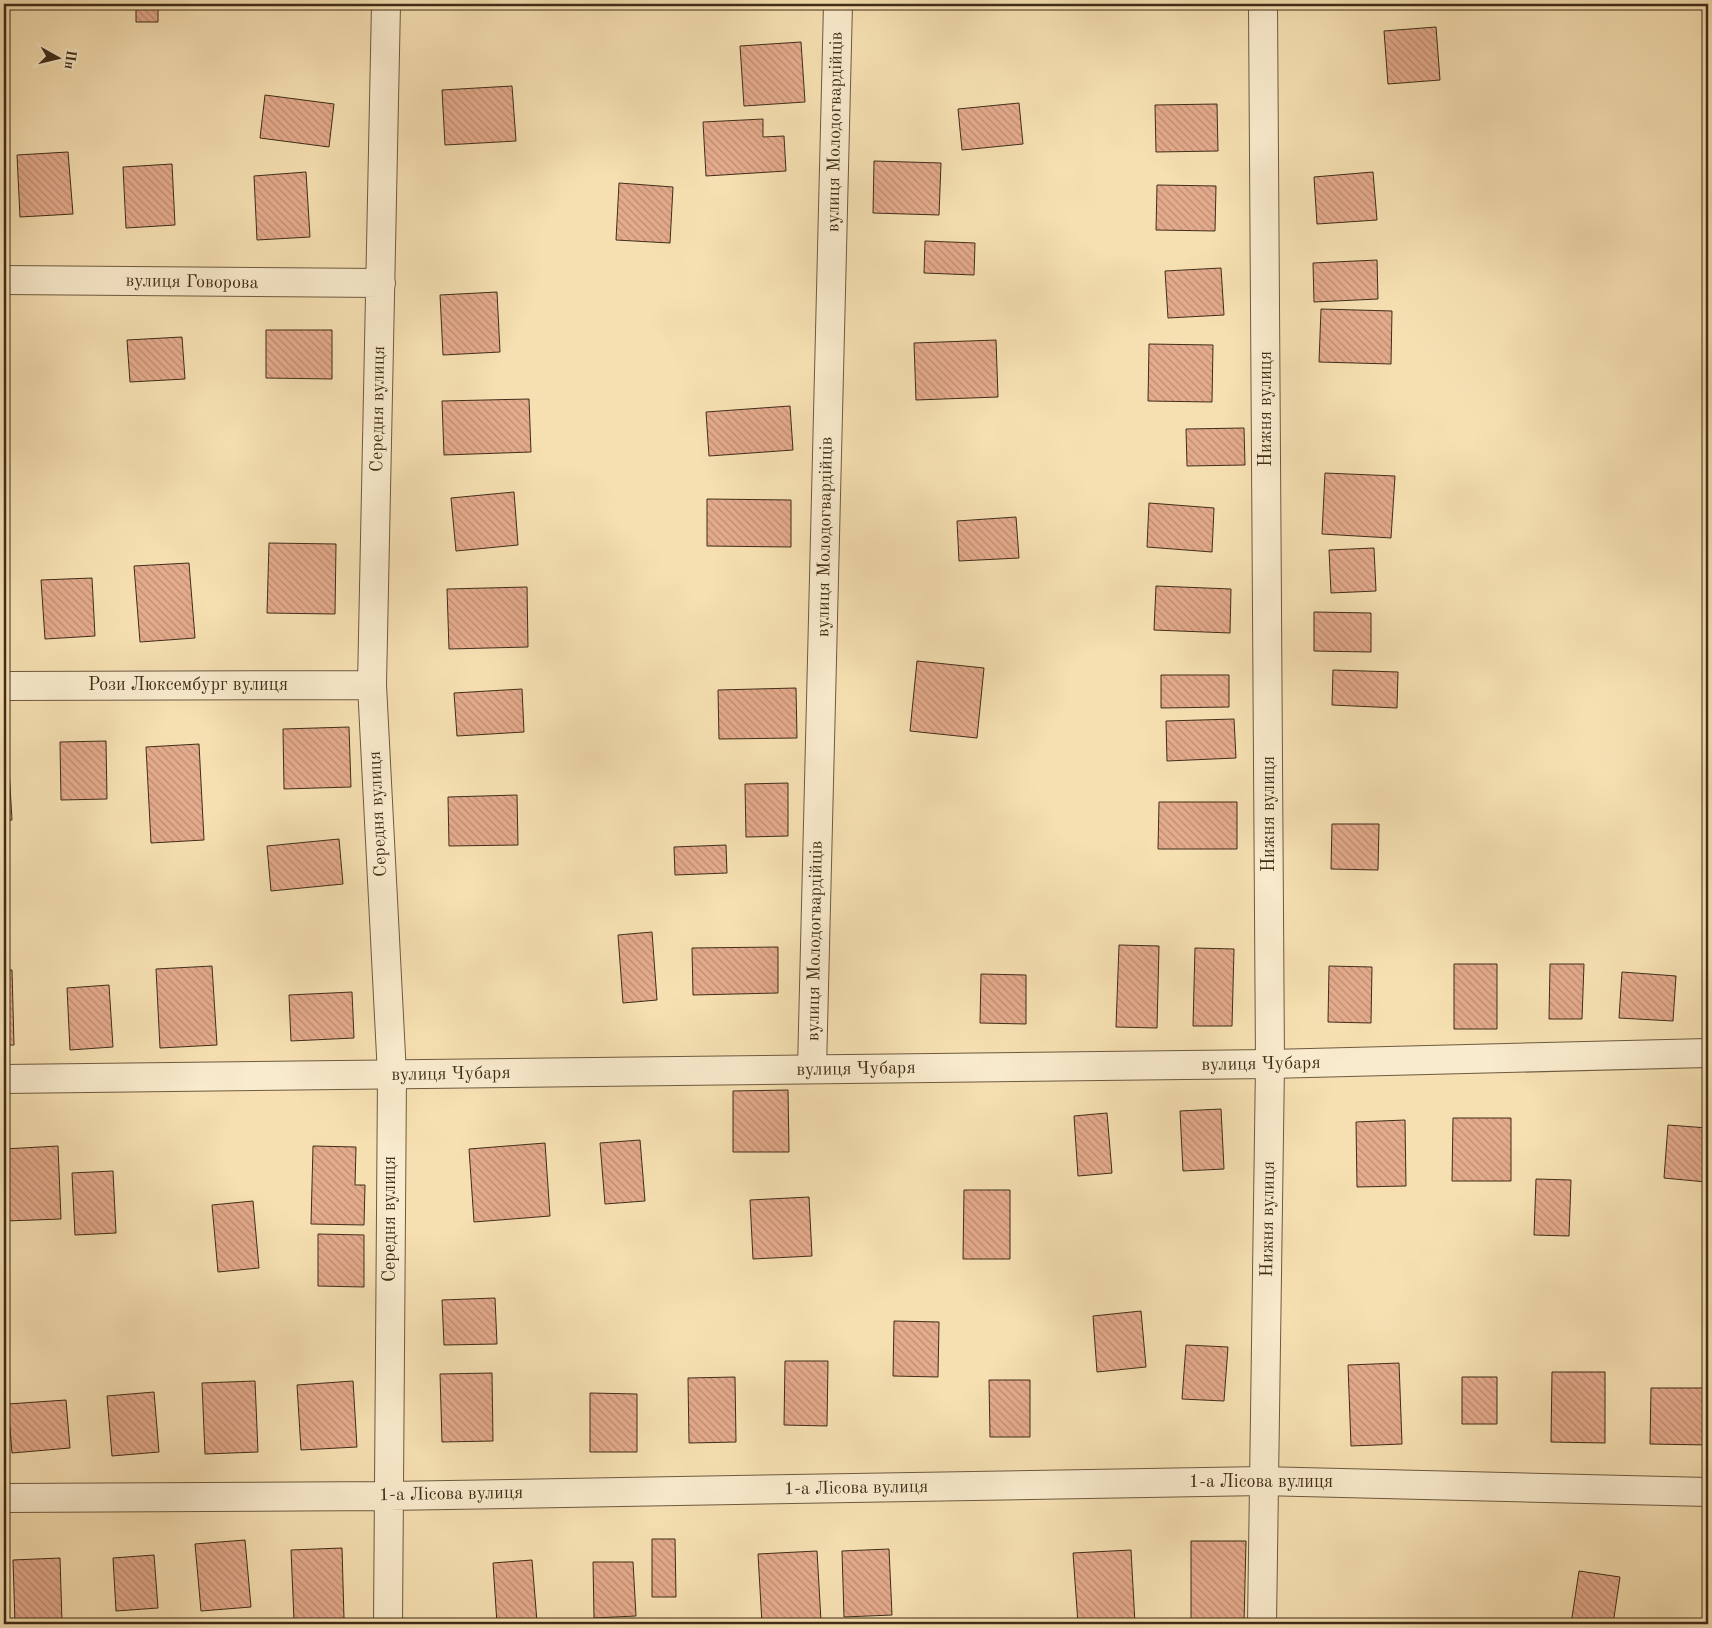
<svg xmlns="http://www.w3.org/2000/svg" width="1712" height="1628" font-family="'Old Standard TT',serif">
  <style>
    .building { fill: url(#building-back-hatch); stroke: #402d19 }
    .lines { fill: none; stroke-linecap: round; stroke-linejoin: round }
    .minor-casing { stroke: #6e5a3f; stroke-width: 30 }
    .tertiary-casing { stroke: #6e5a3f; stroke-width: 30 }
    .minor { stroke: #f9ebcd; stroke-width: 28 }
    .tertiary { stroke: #f9ebcd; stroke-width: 28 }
    .labels { text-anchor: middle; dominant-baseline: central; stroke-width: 4.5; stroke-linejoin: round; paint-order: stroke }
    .street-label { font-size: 18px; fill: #402d19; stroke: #f9ebcd }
  </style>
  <defs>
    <pattern id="building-back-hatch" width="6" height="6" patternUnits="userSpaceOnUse" patternTransform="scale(1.25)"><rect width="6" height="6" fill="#e5ab8d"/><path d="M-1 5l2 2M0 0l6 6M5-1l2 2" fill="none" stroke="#bb8c72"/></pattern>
  </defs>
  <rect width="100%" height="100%" fill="#f6e0b2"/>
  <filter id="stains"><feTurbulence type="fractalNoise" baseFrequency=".004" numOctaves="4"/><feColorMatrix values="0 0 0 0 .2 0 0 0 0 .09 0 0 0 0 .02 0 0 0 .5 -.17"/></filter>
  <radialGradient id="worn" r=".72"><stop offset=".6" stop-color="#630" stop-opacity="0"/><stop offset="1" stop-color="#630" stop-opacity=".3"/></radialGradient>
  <!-- building -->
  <path class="building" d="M136,4H190H158V22H136Z
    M436,4H480V8H436Z
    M1436,27L1440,80L1388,84L1384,31Z
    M801,42L805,102L744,106L740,46Z
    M512,86L516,141L445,145L442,90Z
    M265,95L334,104L329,147L260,138Z
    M1019,103L1023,144L962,150L958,109Z
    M1217,104L1218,151L1156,152L1155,105Z
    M763,119V137L784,136L786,171L706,176L703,122Z
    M68,152L73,214L20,217L17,155Z
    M874,161L941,163L939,215L873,213Z
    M172,164L175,225L126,228L123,167Z
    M306,172L310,237L257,240L254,176Z
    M1373,172L1377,220L1317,224L1314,177Z
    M619,183L673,187L670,243L616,240Z
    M1157,185L1216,186L1215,231L1156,230Z
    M925,241L975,243L974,275L924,273Z
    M1377,260L1378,299L1314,302L1313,263Z
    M1221,268L1224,315L1168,318L1165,271Z
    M497,292L500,352L443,355L440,295Z
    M1321,309L1392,311L1391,364L1319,362Z
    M266,330H332V379L266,378Z
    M182,337L185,379L130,382L127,340Z
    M996,340L998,397L916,400L914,343Z
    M1149,344L1213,345L1212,402L1148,401Z
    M529,399L531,452L444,455L442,401Z
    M790,406L793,450L709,456L706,412Z
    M1244,428L1245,465L1187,466L1186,429Z
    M1325,473L1395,476L1391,538L1322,534Z
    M514,492L518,545L456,551L451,498Z
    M707,499L791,500V547L707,546Z
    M1149,503L1214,508L1212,552L1147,547Z
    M1016,517L1019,558L959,561L957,521Z
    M269,543L336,544L335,614L267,613Z
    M1374,548L1376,591L1331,593L1329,550Z
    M189,563L195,638L140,642L134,566Z
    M92,578L95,636L45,639L41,580Z
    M1156,586L1231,589L1230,633L1154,630Z
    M527,587L528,647L449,649L447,589Z
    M1314,612L1371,613V652L1314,651Z
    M917,661L984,668L977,738L910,731Z
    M1333,670L1398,672L1397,708L1332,705Z
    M1161,675H1229V707L1161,708Z
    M796,688L797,738L719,739L718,690Z
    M522,689L524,732L457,736L454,693Z
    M1234,719L1236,758L1167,761L1166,721Z
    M349,727L351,787L284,789L283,729Z
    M4,734H7L12,820L4,821Z
    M106,741L107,799L61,800L60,742Z
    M199,744L204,840L151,843L146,747Z
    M788,783V836L746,837L745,784Z
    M517,795L518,845L449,846L448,797Z
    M1159,802H1237V849H1158Z
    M1332,824H1379L1378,870L1331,869Z
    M339,839L343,884L271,891L267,846Z
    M726,845L727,873L675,875L674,847Z
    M652,932L657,1000L623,1003L618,935Z
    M1119,945L1159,946L1157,1028L1116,1027Z
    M778,947V993L693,995L692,948Z
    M1195,948L1234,949L1232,1026H1193Z
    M1454,964H1497V1029H1454Z
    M1550,964H1584L1582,1019H1549Z
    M212,966L217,1045L160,1048L156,969Z
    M1329,966L1372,967L1371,1023L1328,1022Z
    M4,970H12L14,1045H4Z
    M1622,972L1676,976L1673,1021L1619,1018Z
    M981,974L1026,975V1024L980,1023Z
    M109,985L113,1047L70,1050L67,988Z
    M352,992L354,1038L291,1041L289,995Z
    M788,1090L789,1152H733V1091Z
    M1221,1109L1224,1169L1183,1171L1180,1111Z
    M1107,1113L1112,1173L1078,1176L1074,1116Z
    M1453,1118H1511V1181H1452Z
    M1405,1120L1406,1186L1357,1187L1356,1122Z
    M1668,1125L1708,1128L1706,1182L1664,1178Z
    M640,1140L645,1201L605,1204L600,1143Z
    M545,1143L550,1216L474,1222L469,1149Z
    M58,1146L61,1219L6,1221L4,1149Z
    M313,1146L356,1147L355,1185H365L364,1225L311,1224Z
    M113,1171L116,1233L75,1235L72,1173Z
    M1536,1179L1571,1180L1569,1236L1534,1235Z
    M964,1190H1010V1259H963Z
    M809,1197L812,1256L753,1259L750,1200Z
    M253,1201L259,1268L218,1272L212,1205Z
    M318,1234L364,1235V1287L318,1286Z
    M495,1298L497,1344L444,1345L442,1300Z
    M1141,1311L1146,1367L1097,1372L1093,1316Z
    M894,1321L939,1322L938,1377L893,1376Z
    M1186,1345L1228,1347L1224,1401L1182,1399Z
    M785,1361H828L827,1426L784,1425Z
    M1399,1363L1402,1444L1351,1446L1348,1365Z
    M1552,1372H1605V1443L1551,1442Z
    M492,1373L493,1441L442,1442L440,1374Z
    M735,1377L736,1442L689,1443L688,1378Z
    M1462,1377H1497V1424H1462Z
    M989,1380H1030V1437H990Z
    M255,1381L258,1452L205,1454L202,1383Z
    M353,1381L357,1447L301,1450L297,1385Z
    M1651,1388H1708V1445L1650,1444Z
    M154,1392L159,1452L112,1456L107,1396Z
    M590,1393L637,1394V1452H590Z
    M66,1400L70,1448L12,1453L8,1404Z
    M652,1539H675L676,1597H652Z
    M245,1540L251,1607L201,1611L195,1544Z
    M1191,1541H1246L1244,1624H1191Z
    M342,1548L344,1619L294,1621L291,1550Z
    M889,1549L892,1615L844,1617L842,1551Z
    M1708,1549V1621H1704Z
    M1131,1550L1135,1624H1078L1073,1553Z
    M817,1551L821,1621L762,1624L758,1554Z
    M154,1555L158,1608L116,1611L113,1558Z
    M60,1558L62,1623L15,1624L13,1560Z
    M532,1560L537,1622L497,1624L493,1563Z
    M593,1562H633L636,1616L594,1618Z
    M1579,1571L1620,1577L1613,1624H1571Z"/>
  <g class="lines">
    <defs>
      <path id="minor" d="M386,4L372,685L392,1075L388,1624
        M4,280L381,283
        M4,686L372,685
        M812,1069L838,4
        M4,1498L388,1496L1263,1481L1708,1492
        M1262,1624L1270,1064L1263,4"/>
      <path id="tertiary" d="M4,1079L1270,1064L1708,1053"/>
    </defs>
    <!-- minor casing -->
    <use href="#minor" class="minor-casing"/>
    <!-- tertiary casing -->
    <use href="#tertiary" class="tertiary-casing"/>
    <!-- minor -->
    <use href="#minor" class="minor"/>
    <!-- tertiary -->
    <use href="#tertiary" class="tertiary"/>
  </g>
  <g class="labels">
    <!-- street labels -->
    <g class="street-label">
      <text transform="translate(835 132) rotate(-89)">вулиця Молодогвардійців</text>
      <text transform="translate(192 282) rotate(1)">вулиця Говорова</text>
      <text transform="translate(378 409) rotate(-89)">Середня вулиця</text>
      <text transform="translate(1266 409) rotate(-90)">Нижня вулиця</text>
      <text transform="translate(825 537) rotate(-89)">вулиця Молодогвардійців</text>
      <text x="188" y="685">Рози Люксембург вулиця</text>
      <text transform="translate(378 814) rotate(-93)">Середня вулиця</text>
      <text transform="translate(1269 814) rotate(-90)">Нижня вулиця</text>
      <text transform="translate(815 941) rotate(-89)">вулиця Молодогвардійців</text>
      <text transform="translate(1261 1064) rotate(-1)">вулиця Чубаря</text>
      <text transform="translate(856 1069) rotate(-1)">вулиця Чубаря</text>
      <text transform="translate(451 1074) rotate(-1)">вулиця Чубаря</text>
      <text transform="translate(390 1219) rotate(-90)">Середня вулиця</text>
      <text transform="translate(1268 1219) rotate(-89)">Нижня вулиця</text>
      <text x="1261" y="1482">1-а Лісова вулиця</text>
      <text transform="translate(856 1488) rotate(-1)">1-а Лісова вулиця</text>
      <text transform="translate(451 1494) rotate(-1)">1-а Лісова вулиця</text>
    </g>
  </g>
  <!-- margin -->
  <rect width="1712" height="1628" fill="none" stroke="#f6e0b2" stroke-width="20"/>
  <rect x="5" y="5" width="1702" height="1618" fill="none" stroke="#402d19" stroke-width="2.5"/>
  <rect x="10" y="10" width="1692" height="1608" fill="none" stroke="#402d19"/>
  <!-- north arrow -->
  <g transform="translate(58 58) rotate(98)" stroke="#f9ebcd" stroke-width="4" paint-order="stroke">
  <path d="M0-4L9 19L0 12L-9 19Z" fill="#402d19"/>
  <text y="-8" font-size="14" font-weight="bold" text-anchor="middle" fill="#402d19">Пн</text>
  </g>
  <rect width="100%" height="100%" filter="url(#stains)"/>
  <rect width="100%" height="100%" fill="url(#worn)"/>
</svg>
